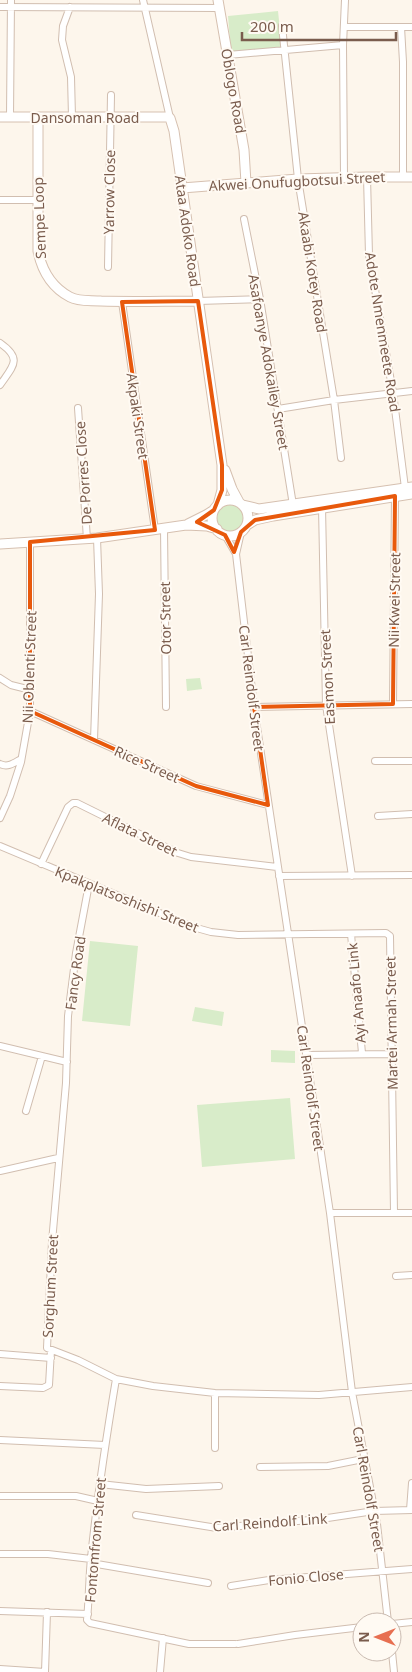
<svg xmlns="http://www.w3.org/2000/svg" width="412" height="1672" font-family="'Noto Sans',sans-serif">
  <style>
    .green { fill: #d8ecc9 }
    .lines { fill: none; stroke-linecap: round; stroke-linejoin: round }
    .street-casing { stroke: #d1beb0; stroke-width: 8 }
    .secondary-casing { stroke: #d6c0b0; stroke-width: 11 }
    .street { stroke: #fff; stroke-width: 6 }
    .secondary { stroke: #fff; stroke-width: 9 }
    .marked { fill: none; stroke: #e8590c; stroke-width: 4; stroke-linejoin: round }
    .labels { text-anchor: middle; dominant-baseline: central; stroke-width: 4; stroke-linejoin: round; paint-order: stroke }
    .street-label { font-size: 14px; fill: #7a5c4d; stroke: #fffaf3 }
  </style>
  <rect width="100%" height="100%" fill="#fdf6ec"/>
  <!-- green -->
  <path class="green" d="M278,11L282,49L231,54L228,16Z
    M216 518a15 15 0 1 1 30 0a15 15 0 1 1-30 0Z
    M200,678L202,689L187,691L186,679Z
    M90,941L138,946L130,1026L82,1021Z
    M195,1007L224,1012L222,1026L192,1021Z
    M271,1050L295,1051V1063L271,1062Z
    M290,1098L295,1159L202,1167L197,1105Z"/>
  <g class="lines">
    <defs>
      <path id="street" d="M143,0L170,118
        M0,7L219,8
        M70,7L63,26L62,40L71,77L72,117
        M282,26L298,179L334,400L341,458
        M344,27H412
        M401,27L403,62V176
        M228,55L343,45
        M10,117L11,0
        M344,177L343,45L345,0
        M367,177L369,255L393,393L405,488
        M0,200H37
        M244,219L260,299L293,505
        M108,267L111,95
        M198,301L260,299
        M122,302L155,530
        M0,343C23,359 13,366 0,385
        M78,408L87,539
        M278,409L334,400L412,391
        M322,507L326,705L352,876
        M164,528L166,707
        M241,532L236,554L254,707L330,1213L352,1392L377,1524L388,1622
        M225,535L236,554
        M0,678L11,685L31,690
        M393,704L395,496
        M254,707L412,704
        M30,711L196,786L268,805
        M94,740L99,594L97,538
        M375,761H412
        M0,764C8,768 14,763 21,759
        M378,816L412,814
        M0,818L10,796L21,762L30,711V542
        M0,846L193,927L211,932L238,935L386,933L390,936L394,1212
        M41,864L68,807L73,803H77L178,853L191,857L277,867
        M279,876L412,875
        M89,884L76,953L68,1016L66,1083L52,1242L47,1348L78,1360L116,1379L153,1386L215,1393L319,1395L412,1387
        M351,934L362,1053
        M0,1046L67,1062
        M306,1055L392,1054
        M26,1111L42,1056
        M0,1171L58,1158
        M330,1213H412
        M396,1276L412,1275
        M0,1354L51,1358
        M116,1379C106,1439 97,1498 91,1558C89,1579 89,1599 87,1620L90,1623L189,1644H235
        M0,1386L43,1388L49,1385L51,1350
        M0,1440L105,1445
        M215,1448V1393
        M260,1467L328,1466L363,1459
        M100,1484L146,1489L219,1486
        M0,1496H76L98,1501
        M410,1510L412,1483
        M136,1515L217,1528L321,1519L374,1511L412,1510
        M0,1554H48L91,1559
        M91,1563L208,1583
        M231,1586L269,1580L412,1569
        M0,1611L88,1614
        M392,1624L412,1622
        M238,1644L295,1635L362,1627
        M392,1652L394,1672
        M0,1669L45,1672
        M45,1672L47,1612
        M160,1672L163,1638"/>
      <path id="secondary" d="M218,0L244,150L246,183
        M0,117H166L170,118L174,131L222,465V490L218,505
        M38,118V251C42,271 51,287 70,297C79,302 91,300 101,301C133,302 166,301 198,301
        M182,188L298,179L367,177H412
        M225,470L232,489L239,502
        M212 518a18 18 0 1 1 36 0a18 18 0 1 1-36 0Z
        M243,505L259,509L412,487
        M188,524L206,515L214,510
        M247,525L255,520L273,516L412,494
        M0,544L97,538L186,525L207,526L217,529"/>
    </defs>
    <!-- street casing -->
    <use href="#street" class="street-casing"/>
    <!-- secondary casing -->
    <use href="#secondary" class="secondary-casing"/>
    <!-- street -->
    <use href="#street" class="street"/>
    <!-- secondary -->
    <use href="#secondary" class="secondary"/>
  </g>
  <!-- marked area -->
  <path class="marked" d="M198,301L222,465V490L214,510L197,522L225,535L234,552L241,532L255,520L395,496L393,704L254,707L268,805L196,786L30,711V542L155,530L122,302Z"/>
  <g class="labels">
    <!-- street labels -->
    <g class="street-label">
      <text transform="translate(234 91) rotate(80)">Oblogo Road</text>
      <text x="85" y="117">Dansoman Road</text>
      <text transform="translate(297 181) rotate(-3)">Akwei Onufugbotsui Street</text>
      <text transform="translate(109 192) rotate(-89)">Yarrow Close</text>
      <text transform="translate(39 218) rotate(-92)">Sempe Loop</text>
      <text transform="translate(188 231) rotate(82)">Ataa Adoko Road</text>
      <text transform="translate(313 272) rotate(81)">Akaabi Kotey Road</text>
      <text transform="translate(383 332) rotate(81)">Adote Nmenmeete Road</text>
      <text transform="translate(269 362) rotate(80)">Asafoanye Adokailey Street</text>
      <text transform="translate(138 416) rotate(82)">Akpaki Street</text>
      <text transform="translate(83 473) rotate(-94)">De Porres Close</text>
      <text transform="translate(394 600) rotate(-89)">Nii Kwei Street</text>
      <text transform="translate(165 618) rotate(-91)">Otor Street</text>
      <text transform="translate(29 667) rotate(-88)">Nii Oblenti Street</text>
      <text transform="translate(327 677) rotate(-93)">Easmon Street</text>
      <text transform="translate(252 688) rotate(83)">Carl Reindolf Street</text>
      <text transform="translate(147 764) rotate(24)">Rice Street</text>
      <text transform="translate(140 834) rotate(26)">Aflata Street</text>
      <text transform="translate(127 899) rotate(22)">Kpakplatsoshishi Street</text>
      <text transform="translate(75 973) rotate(-82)">Fancy Road</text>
      <text transform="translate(356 993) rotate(-95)">Ayi Anaafo Link</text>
      <text transform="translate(391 1023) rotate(-91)">Martei Armah Street</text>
      <text transform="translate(311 1088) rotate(82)">Carl Reindolf Street</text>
      <text transform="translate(50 1286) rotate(-87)">Sorghum Street</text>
      <text transform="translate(369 1489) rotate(80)">Carl Reindolf Street</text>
      <text transform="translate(270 1522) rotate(-4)">Carl Reindolf Link</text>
      <text transform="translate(95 1540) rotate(-85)">Fontomfrom Street</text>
      <text transform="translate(306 1577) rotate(-5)">Fonio Close</text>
    </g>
  </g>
  <!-- north arrow -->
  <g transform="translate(377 1637) rotate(270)"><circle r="24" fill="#fffaf3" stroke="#cabbb1"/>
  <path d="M0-4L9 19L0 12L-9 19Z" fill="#e76f51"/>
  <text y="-8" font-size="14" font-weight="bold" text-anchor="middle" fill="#7a5c4d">N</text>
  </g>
  <!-- scale -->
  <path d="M242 32v8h154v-8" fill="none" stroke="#7a5c4d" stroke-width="2.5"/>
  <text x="250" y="32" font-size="15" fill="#7a5c4d" stroke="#fffaf3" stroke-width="4" paint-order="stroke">200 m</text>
</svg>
